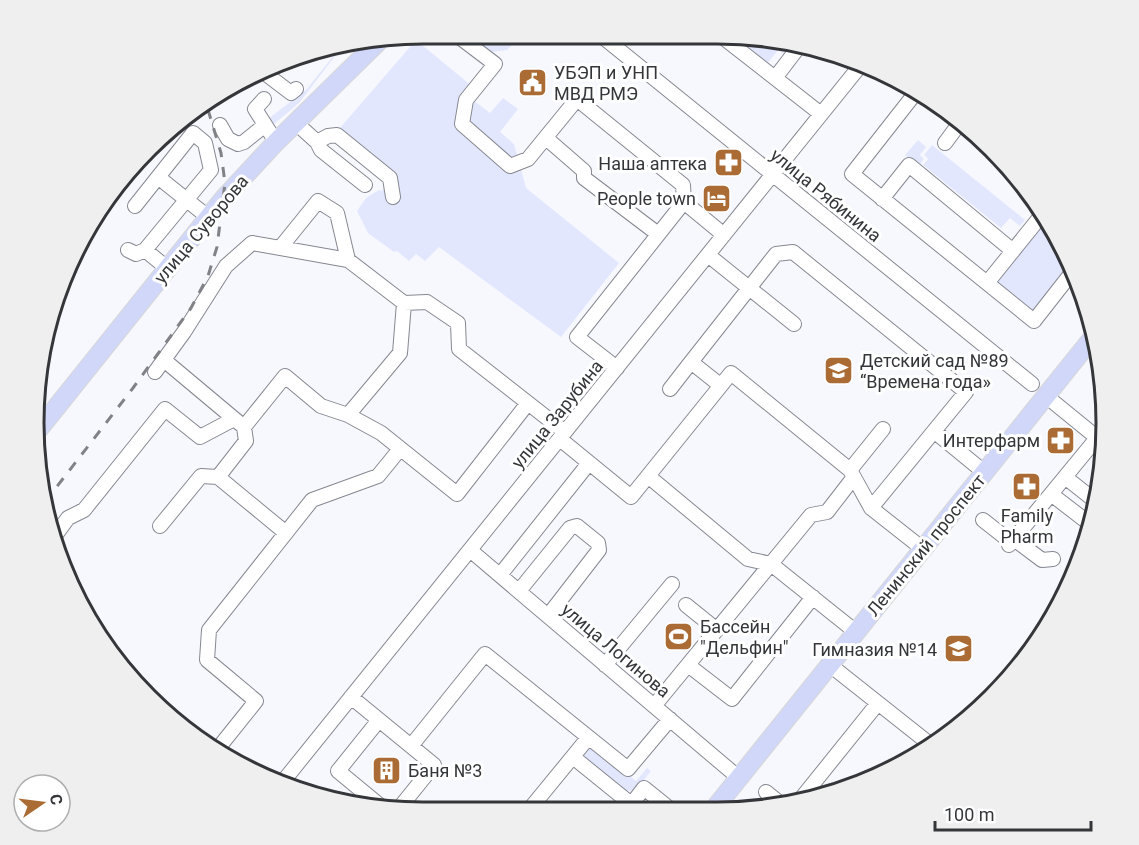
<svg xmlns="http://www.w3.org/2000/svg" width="1139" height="845" font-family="Roboto,sans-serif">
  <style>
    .green { fill: #e3e7fd }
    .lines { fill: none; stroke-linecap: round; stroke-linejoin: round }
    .minor-casing { stroke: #868891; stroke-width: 16 }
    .major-casing { stroke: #d7d7d7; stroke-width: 20 }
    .minor { stroke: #fff; stroke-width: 14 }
    .major { stroke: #d1d7f8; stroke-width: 18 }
    .rail { stroke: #818286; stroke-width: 3; stroke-dasharray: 10 10; stroke-linecap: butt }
    .labels { text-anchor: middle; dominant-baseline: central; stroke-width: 6; stroke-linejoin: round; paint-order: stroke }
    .poi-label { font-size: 18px; fill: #353639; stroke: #fff; text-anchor: start }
    .street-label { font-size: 18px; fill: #353639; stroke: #fff }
    .rim { fill: none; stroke: #353639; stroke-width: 3 }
  </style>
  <rect width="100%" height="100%" fill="#f7f8fe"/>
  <!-- green -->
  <path class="green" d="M465,33H524L507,50L491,52Z
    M752,35L795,43L785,54L778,50L767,64L740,44V39L744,36L750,37Z
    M416,40L479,92L473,100L490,113L503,98L518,109L500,132L514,144L526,188L619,263L561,337L439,247L425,261L416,254L409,261L397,251L394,252L368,233L357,211L366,198L379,190L382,191L394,174L339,129Z
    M345,43L299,103L273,125L268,119L306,90L343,44Z
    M918,140L926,147L920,155L924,159L919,166L905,155Z
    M932,145L1025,220L1020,226L1010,218L1001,228L923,165L928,159L924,155Z
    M1042,219L1066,268L1033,310L994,279Z
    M590,744L636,781L647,768L651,771L638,787L631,791L624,790L584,761L582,754Z"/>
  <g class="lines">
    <defs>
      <path id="minor" d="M454,33L495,64L466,100L462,124L510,166L528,159L577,99L683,185L684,202L724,235
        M598,33L1032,384
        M729,34L725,39L821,114
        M262,71L291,93L296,89
        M775,78L801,44
        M917,91L852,174L1034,321L1070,275
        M264,99L255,109L276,142
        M296,123L317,142L328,136L337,135L390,178L393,197
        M220,125L228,139L238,144L244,142L265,125
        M546,138L584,171V178L658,234
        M317,142L321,150L365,185
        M945,143L959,124
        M158,177L208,217
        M882,199L909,165L1013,251
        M280,248L318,201L337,213L348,260
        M128,250L136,254L145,250L211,170L205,143L193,133L135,206
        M145,250L167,268
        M708,255L794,324
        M987,283L1041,216
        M164,360L244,427L285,376L321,406L348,415L381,433L457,494L528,403
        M617,368L577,337L684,202
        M155,372L184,332L226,266L252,243L348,260L404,303L427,302L458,323L459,349L565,432
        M720,385L691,362L776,254L793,252L966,392L871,508
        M670,389L691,362
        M1046,396L1100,440
        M348,415L400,353L404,303
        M934,431L984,472
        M560,439L631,497L731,373L850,470L871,508L923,549
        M850,470L883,429
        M648,476L748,559L771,564L856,632
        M218,477L286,533
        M1065,477L1094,500
        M1051,494L1086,521
        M983,520L1011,542
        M160,526L201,476L218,477L246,441L244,427
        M51,535L57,533L68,518L84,510L165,409L200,437L234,419
        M1014,539L1042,560L1053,559
        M1009,545L1097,438
        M470,550L739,778
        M500,575L589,463
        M519,591L570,528L577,526L598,543L599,550L548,616
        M686,605L717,630
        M605,665L672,584
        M688,665L732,699L813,597
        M830,665L931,745
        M351,697L434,765L397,811
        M654,706L811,515L827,512L854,477
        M379,720L338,771L384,809
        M411,746L485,654L628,769L670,719
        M216,751L256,701L207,660L209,630L312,500L378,476L400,449
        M573,757L631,804
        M281,784L860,66
        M766,792L782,805
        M800,800L878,703
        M529,810L588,738
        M627,810L644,788L670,809"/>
      <path id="major" d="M35,434L224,198L276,142L382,38
        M714,809L1094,336"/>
    </defs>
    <!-- minor casing -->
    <use href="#minor" class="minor-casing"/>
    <!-- major casing -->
    <use href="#major" class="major-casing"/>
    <!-- minor -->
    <use href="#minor" class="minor"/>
    <!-- major -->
    <use href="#major" class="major"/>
    <!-- rail -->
    <path class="rail" d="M45,502L133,388L191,308L208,276L217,247L225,183L221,153L206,103"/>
  </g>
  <!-- icons -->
  <defs>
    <symbol id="civic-square" viewBox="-11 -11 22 22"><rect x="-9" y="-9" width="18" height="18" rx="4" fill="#ab6b34" stroke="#fff"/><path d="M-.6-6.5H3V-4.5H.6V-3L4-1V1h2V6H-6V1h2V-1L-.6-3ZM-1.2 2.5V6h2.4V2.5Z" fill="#fff"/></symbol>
    <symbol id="pharmacy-square" viewBox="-11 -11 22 22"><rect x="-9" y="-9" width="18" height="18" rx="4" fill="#ab6b34" stroke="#fff"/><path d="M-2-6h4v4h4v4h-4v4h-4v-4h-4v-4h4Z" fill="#fff"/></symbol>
    <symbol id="hotel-square" viewBox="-11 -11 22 22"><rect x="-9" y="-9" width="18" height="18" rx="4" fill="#ab6b34" stroke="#fff"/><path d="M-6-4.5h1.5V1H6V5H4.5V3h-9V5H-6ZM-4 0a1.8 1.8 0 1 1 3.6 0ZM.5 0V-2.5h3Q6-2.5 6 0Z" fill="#fff"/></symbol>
    <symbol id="school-square" viewBox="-11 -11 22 22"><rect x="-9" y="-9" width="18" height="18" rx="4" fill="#ab6b34" stroke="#fff"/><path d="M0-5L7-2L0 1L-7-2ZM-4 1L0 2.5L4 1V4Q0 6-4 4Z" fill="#fff"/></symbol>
    <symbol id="stadium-square" viewBox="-11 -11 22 22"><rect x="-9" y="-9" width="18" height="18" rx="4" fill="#ab6b34" stroke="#fff"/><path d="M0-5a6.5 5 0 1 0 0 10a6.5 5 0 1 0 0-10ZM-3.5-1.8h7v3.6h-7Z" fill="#fff"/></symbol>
    <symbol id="building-square" viewBox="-11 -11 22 22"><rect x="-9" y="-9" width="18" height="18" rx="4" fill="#ab6b34" stroke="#fff"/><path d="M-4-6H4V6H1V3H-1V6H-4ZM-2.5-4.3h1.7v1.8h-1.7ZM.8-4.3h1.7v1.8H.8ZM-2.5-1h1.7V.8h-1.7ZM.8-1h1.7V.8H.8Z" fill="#fff"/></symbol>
  </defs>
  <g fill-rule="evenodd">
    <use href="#civic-square" x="516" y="66" width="33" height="33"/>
    <use href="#pharmacy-square" x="712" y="146" width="33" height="33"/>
    <use href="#hotel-square" x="700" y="182" width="33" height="33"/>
    <use href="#school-square" x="822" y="354" width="33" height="33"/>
    <use href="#pharmacy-square" x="1044" y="424" width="33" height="33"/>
    <use href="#pharmacy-square" x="1010" y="470" width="33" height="33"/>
    <use href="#stadium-square" x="662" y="620" width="33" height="33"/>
    <use href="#school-square" x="942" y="632" width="33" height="33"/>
    <use href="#building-square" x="370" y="754" width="33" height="33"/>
  </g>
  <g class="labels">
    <!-- poi labels -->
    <g class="poi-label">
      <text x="554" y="72">УБЭП и УНП<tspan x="554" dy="21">МВД РМЭ</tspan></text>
      <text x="707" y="163" text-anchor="end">Наша аптека</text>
      <text x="696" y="198" text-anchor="end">People town</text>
      <text x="860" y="360">Детский сад №89<tspan x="860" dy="21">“Времена года»</tspan></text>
      <text x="1040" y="440" text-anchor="end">Интерфарм</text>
      <text x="1027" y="515" text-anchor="middle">Family<tspan x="1027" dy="21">Pharm</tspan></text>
      <text x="700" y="626">Бассейн<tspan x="700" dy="21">"Дельфин"</tspan></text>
      <text x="937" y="649" text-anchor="end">Гимназия №14</text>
      <text x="408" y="770">Баня №3</text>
    </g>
    <!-- street labels -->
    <g class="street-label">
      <text transform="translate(826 195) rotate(39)">улица Рябинина</text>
      <text transform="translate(201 229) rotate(-50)">улица Суворова</text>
      <text transform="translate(557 414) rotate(-51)">улица Зарубина</text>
      <text transform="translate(926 545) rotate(-51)">Ленинский проспект</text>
      <text transform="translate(616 650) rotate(40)">улица Логинова</text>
    </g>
  </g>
  <!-- crop -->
  <path d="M0 0H1139V845H0ZM423 44H717A379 379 0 0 1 1096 423V423A379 379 0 0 1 717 802H423A379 379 0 0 1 44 423V423A379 379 0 0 1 423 44Z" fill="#efefef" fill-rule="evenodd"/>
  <path class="rim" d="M423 44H717A379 379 0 0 1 1096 423V423A379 379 0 0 1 717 802H423A379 379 0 0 1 44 423V423A379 379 0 0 1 423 44Z"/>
  <!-- north arrow -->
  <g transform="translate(42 803) rotate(76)"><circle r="28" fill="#ffffff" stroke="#aeafb0" stroke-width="1.5"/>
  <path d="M0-4.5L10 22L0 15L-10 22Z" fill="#ab6b34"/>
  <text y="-9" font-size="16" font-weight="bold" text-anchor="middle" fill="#353639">С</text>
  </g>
  <!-- scale -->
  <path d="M935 821v9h156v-9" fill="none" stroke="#353639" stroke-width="3"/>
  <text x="944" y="821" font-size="18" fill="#353639" stroke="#ffffff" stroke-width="4.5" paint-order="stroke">100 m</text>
</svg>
